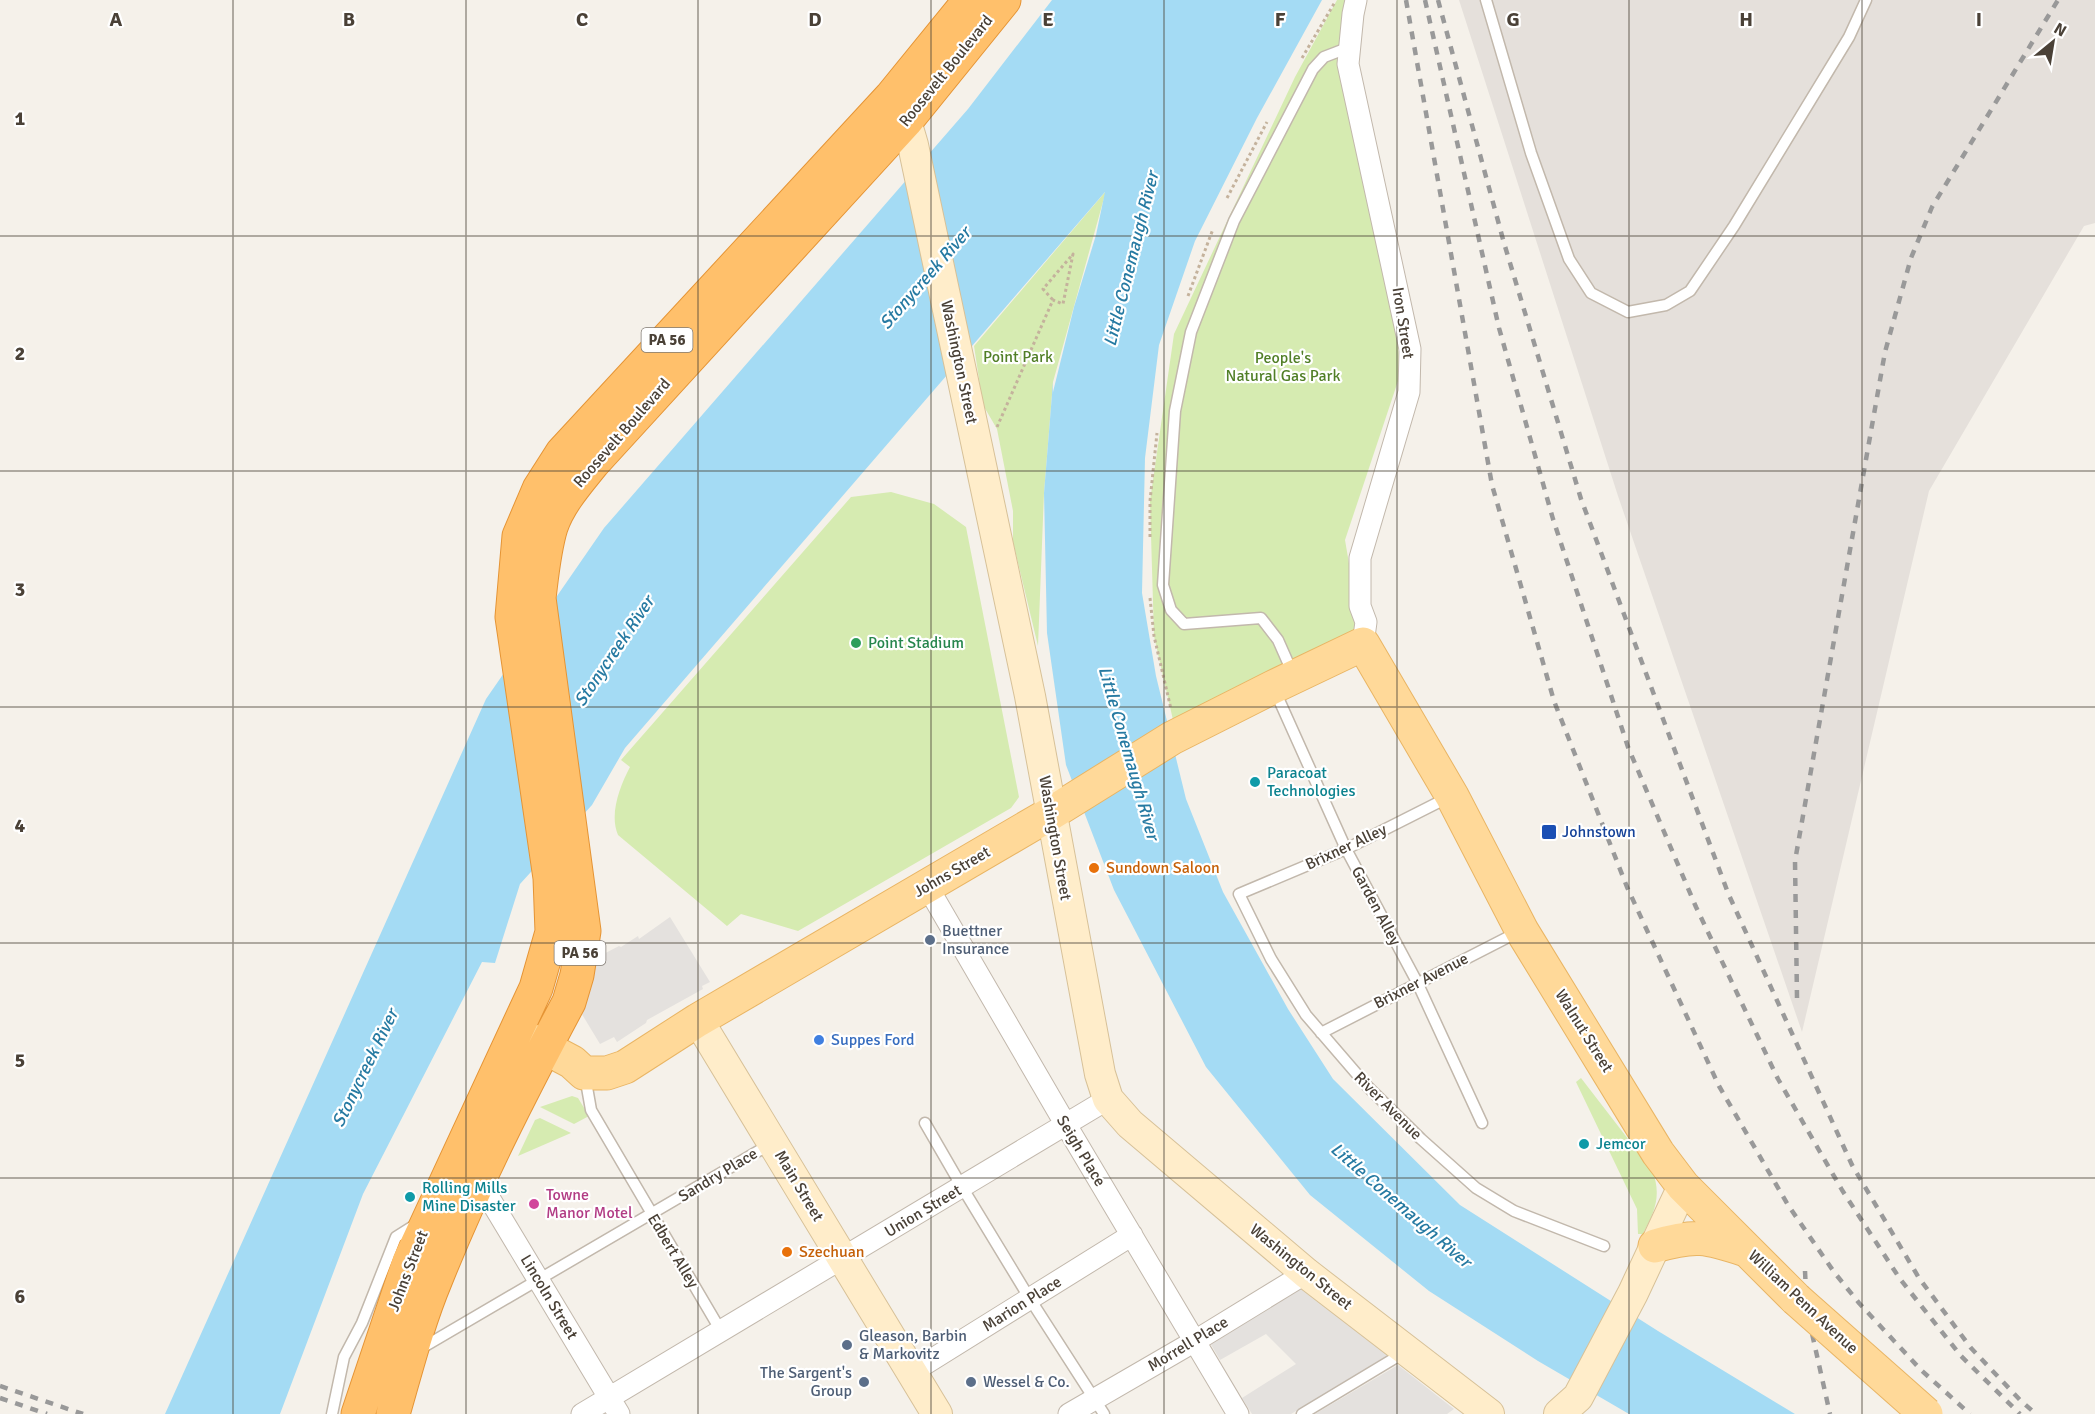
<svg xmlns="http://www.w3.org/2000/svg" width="2095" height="1414" font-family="Signika,sans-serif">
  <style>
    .industrial { fill: #e5e0db }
    .green { fill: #d6ebb1 }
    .parking { fill: #e4e1de }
    .water { fill: #a4dbf4 }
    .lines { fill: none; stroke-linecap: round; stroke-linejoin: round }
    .lane-casing { stroke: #c2b8ac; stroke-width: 13 }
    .street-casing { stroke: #c2b8ac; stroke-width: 23 }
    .secondary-casing { stroke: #d7c198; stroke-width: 32 }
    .primary-casing { stroke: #e9b564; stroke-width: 35 }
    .highway-casing { stroke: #e59435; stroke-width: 35 }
    .path { stroke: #c4b29c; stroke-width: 3; stroke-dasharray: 3 3; stroke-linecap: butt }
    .lane { stroke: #fff; stroke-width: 10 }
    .street { stroke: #fff; stroke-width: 21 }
    .secondary { stroke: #ffedca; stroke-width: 30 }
    .primary { stroke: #ffd999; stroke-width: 33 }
    .highway { stroke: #ffc06b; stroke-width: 33 }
    .rail { stroke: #999; stroke-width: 4.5; stroke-dasharray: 8 8; stroke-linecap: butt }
    .primary-bridge-casing { stroke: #e9b564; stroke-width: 35; stroke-linecap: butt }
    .primary-bridge { stroke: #ffd999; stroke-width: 33 }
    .grid { fill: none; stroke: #4a4137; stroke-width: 1.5; stroke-opacity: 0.55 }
    .leisure-dot { fill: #2e9e5b; stroke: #fff; stroke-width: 2 }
    .culture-dot { fill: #0f9aa8; stroke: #fff; stroke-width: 2 }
    .transit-dot { fill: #1a4fb4; stroke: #fff; stroke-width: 2 }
    .food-dot { fill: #e8710a; stroke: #fff; stroke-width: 2 }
    .service-dot { fill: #5c6f8a; stroke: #fff; stroke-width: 2 }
    .shop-dot { fill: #3f7fe0; stroke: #fff; stroke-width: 2 }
    .hotel-dot { fill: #d1479c; stroke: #fff; stroke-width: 2 }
    .labels { text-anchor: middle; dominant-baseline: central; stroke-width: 4.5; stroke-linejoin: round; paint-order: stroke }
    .shield { fill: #fff; stroke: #807a73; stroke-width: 1.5 }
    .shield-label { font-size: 15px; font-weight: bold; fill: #4a4137 }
    .street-label { font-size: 16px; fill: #4a4137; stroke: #fff }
    .park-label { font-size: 16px; fill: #517f27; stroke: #fff }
    .leisure-label { font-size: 16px; fill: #27864d; stroke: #fff; text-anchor: start }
    .culture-label { font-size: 16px; fill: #0d838f; stroke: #fff; text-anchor: start }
    .transit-label { font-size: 16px; fill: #164399; stroke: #fff; text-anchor: start }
    .food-label { font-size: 16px; fill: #c56008; stroke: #fff; text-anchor: start }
    .service-label { font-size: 16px; fill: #4e5e75; stroke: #fff; text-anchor: start }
    .shop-label { font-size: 16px; fill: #366cbe; stroke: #fff; text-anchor: start }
    .hotel-label { font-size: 16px; fill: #b23c85; stroke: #fff; text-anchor: start }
    .water-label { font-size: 18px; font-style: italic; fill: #267aa2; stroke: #fff }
    .grid-label { font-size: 20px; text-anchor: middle; font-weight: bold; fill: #4a4137; stroke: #fff; stroke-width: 4.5; stroke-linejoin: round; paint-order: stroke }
  </style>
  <rect width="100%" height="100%" fill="#f5f1ea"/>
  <!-- industrial -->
  <path class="industrial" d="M1459,0H2095V223L2084,226L1929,491L1802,1032L1618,496Z"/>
  <!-- green -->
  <path class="green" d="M1337,0H1347L1388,266L1401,372L1345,540L1360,628L1173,720L1154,636L1150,501L1174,334L1295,77Z
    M1106,191L1053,382L1044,493L1038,646L1013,542V511L997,429L983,405L974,346Z
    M891,492L934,504L966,527L1019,797L1011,808L798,931L741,914L727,926L618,835C609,814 620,786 630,767L621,760L851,497Z
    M1581,1078L1652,1170C1662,1195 1655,1211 1643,1234H1638L1637,1209L1576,1082Z
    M572,1096L578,1098L589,1116L574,1124L540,1107Z
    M540,1118L571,1133L518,1156L535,1120Z"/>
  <!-- parking -->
  <path class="parking" d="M670,917L710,982L702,986L703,989L647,1020L646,1023L617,1042L614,1037L600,1044L580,1011L594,959L619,946L621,947L638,936L639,939Z
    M1301,1284L1390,1355L1291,1414H1252L1242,1398L1296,1364L1266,1334L1220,1360L1209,1341Z
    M1398,1365L1454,1409L1447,1414H1315Z"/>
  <!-- water -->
  <path class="water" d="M1052,0H1322L1257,118L1195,241L1159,345L1145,458L1142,593L1156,676L1186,799L1223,892L1288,1009L1333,1079L1460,1205L1658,1331L1795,1414H1629L1538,1361L1429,1291L1310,1195L1206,1067L1114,890L1066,765L1047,633L1044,493L1053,382V392L1074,307L1096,235L1105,192L625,748L592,805L520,884L495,963L482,962L363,1194L280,1414H165L486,699L604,528L968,109Z"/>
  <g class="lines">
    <defs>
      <path id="lane" d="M1486,0L1531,153L1569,259L1591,293L1628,312L1666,305L1690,291L1734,226L1849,37L1866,0
        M1293,674L1278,640L1261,618L1184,624L1171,610L1163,585L1175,411L1191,332L1234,221L1313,69L1324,57L1350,47
        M1275,691L1346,849L1417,982L1482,1123
        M1449,797L1346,849L1239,894L1271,959L1306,1015L1368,1087L1421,1139L1476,1188L1514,1211L1604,1246
        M1321,1033L1518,932
        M585,1076L591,1110L721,1331
        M925,1123L962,1187L1030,1299L1104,1414
        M420,1349L772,1143
        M332,1414L344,1357L362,1323L396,1237L415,1225
        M1302,1414L1405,1352"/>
      <path id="street" d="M1356,0L1353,14L1348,64L1410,349L1409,392L1360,558V606L1366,622L1363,644
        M927,886L1066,1125L1238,1414
        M479,1181L619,1414
        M912,1372L1132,1235
        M582,1414L1108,1099
        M1069,1414L1195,1341L1306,1273"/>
      <path id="secondary" d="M894,102L906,121L913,145L1030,696L1100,1074L1108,1099L1130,1124L1306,1273L1489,1414
        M698,1020L937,1414
        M1559,1414L1578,1397L1633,1293L1683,1186"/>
      <path id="primary" d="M521,1035L572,1062L584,1073H607L625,1067L698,1020L1050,814L1172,738L1273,687L1363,644L1452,796L1522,931L1658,1153L1683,1186L1796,1299
        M1655,1246C1696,1234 1706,1237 1746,1250"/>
      <path id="highway" d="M358,1414L409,1262L536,988L552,932L550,878L512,617L519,536L539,489L562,453L891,97L970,0
        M393,1414C406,1369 418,1322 436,1279C474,1184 521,1092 569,1002L577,975L584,931L539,598C542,574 544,550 551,527C559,503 577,483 593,463L906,121L1004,0"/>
    </defs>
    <!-- lane casing -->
    <use href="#lane" class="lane-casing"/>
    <!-- street casing -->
    <use href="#street" class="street-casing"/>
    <!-- secondary casing -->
    <use href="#secondary" class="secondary-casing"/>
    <!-- primary casing -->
    <use href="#primary" class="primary-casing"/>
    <!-- highway casing -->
    <use href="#highway" class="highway-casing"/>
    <!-- path -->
    <path class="path" d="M1302,58L1335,2
      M1227,198L1267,122
      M1188,296L1213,229
      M997,427L1053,300L1063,304L1073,254L1043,289L1053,300
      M1150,537V501L1157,433
      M1150,598L1154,636L1171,709"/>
    <!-- lane -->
    <use href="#lane" class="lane"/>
    <!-- street -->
    <use href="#street" class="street"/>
    <!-- secondary -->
    <use href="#secondary" class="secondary"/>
    <!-- primary -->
    <use href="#primary" class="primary"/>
    <!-- highway -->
    <use href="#highway" class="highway"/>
    <!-- rail -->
    <path class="rail" d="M1406,0L1492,485L1554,701L1627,887L1719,1086L1788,1205L1834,1272L1859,1303L1921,1370L1970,1414
      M1425,0L1499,328L1553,519L1628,747L1696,907L1778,1079L1842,1190L1900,1279L1961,1356L2020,1414
      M1438,0L1504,243L1581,499L1728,893L1852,1165L1919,1278L1971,1348L2021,1401L2036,1414
      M1797,998L1795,861L1885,352L1911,258L1932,207L2058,0
      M1805,1271L1807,1311L1830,1414
      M0,1386L83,1414
      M0,1398L47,1414"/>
    <defs>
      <path id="primary-bridge" d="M1796,1299L1926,1414"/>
    </defs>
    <!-- primary-bridge casing -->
    <use href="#primary-bridge" class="primary-bridge-casing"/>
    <!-- primary-bridge -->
    <use href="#primary-bridge" class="primary-bridge"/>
  </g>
  <!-- grid -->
  <path class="grid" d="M233,0V1414M466,0V1414M698,0V1414M931,0V1414M1164,0V1414M1397,0V1414M1629,0V1414M1862,0V1414M0,236H2095M0,471H2095M0,707H2095M0,943H2095M0,1178H2095"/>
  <!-- markers -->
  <circle class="leisure-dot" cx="856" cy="643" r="6"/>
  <g class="culture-dot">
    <circle cx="1255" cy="782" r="6"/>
    <circle cx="1584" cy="1144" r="6"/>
    <circle cx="410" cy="1197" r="6"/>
  </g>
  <rect class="transit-dot" x="1541" y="824" width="16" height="16" rx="3"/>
  <g class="food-dot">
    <circle cx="1094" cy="868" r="6"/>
    <circle cx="787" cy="1252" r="6"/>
  </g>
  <g class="service-dot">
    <circle cx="930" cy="940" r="6"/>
    <circle cx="847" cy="1345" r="6"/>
    <circle cx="864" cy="1382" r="6"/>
    <circle cx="971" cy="1382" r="6"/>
  </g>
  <circle class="shop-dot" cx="819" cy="1040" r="6"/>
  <circle class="hotel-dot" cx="534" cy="1204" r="6"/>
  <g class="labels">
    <!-- shield labels -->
    <g class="shield">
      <rect x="641.5" y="328" width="51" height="24" rx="4.5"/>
      <rect x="554.5" y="941" width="51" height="24" rx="4.5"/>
    </g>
    <g class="shield-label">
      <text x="667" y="340">PA 56</text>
      <text x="580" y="953">PA 56</text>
    </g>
    <!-- street labels -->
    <g class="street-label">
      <text transform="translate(946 71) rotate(-51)">Roosevelt Boulevard</text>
      <text transform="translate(1403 323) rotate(81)">Iron Street</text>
      <text transform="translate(959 362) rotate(78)">Washington Street</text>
      <text transform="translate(622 433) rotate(-49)">Roosevelt Boulevard</text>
      <text transform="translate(1055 838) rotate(80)">Washington Street</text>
      <text transform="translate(1346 847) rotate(-25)">Brixner Alley</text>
      <text transform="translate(952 872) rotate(-30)">Johns Street</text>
      <text transform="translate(1376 906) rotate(62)">Garden Alley</text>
      <text transform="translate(1421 981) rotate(-27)">Brixner Avenue</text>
      <text transform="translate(1584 1031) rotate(58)">Walnut Street</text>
      <text transform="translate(1388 1106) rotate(45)">River Avenue</text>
      <text transform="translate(1081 1151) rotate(59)">Seigh Place</text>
      <text transform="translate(718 1175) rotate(-31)">Sandry Place</text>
      <text transform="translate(799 1186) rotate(59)">Main Street</text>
      <text transform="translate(923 1211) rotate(-31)">Union Street</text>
      <text transform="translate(673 1251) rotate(59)">Edbert Alley</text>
      <text transform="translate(1301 1267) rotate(39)">Washington Street</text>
      <text transform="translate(408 1271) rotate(-69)">Johns Street</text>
      <text transform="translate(549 1297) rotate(59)">Lincoln Street</text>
      <text transform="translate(1803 1302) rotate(43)">William Penn Avenue</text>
      <text transform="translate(1022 1304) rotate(-32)">Marion Place</text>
      <text transform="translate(1188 1344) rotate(-31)">Morrell Place</text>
    </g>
    <!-- park labels -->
    <g class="park-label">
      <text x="1018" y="357">Point Park</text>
      <text x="1283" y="358">People's<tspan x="1283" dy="18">Natural Gas Park</tspan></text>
    </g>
    <!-- leisure labels -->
    <g class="leisure-label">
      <text x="868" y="643">Point Stadium</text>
    </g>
    <!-- culture labels -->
    <g class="culture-label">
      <text x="1267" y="773">Paracoat<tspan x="1267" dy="18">Technologies</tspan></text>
      <text x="1596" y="1144">Jemcor</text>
      <text x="422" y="1188">Rolling Mills<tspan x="422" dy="18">Mine Disaster</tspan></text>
    </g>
    <!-- transit labels -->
    <g class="transit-label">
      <text x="1562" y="832">Johnstown</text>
    </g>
    <!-- food labels -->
    <g class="food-label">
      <text x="1106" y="868">Sundown Saloon</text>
      <text x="799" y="1252">Szechuan</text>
    </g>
    <!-- service labels -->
    <g class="service-label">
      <text x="942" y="931">Buettner<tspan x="942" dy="18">Insurance</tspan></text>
      <text x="859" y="1336">Gleason, Barbin<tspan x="859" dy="18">&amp; Markovitz</tspan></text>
      <text x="852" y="1373" text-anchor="end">The Sargent's<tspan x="852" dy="18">Group</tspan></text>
      <text x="983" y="1382">Wessel &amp; Co.</text>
    </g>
    <!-- shop labels -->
    <g class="shop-label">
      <text x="831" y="1040">Suppes Ford</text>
    </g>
    <!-- hotel labels -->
    <g class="hotel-label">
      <text x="546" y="1195">Towne<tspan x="546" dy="18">Manor Motel</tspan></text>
    </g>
    <!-- water labels -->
    <g class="water-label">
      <text transform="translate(1131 259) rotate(-76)">Little Conemaugh River</text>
      <text transform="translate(925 278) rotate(-49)">Stonycreek River</text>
      <text transform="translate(614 651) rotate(-56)">Stonycreek River</text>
      <text transform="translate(1129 753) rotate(74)">Little Conemaugh River</text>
      <text transform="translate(365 1068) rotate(-64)">Stonycreek River</text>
      <text transform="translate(1401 1205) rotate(41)">Little Conemaugh River</text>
    </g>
  </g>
  <g class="grid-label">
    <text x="116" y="26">A</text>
    <text x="349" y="26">B</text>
    <text x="582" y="26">C</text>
    <text x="815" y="26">D</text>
    <text x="1048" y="26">E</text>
    <text x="1280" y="26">F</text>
    <text x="1513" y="26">G</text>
    <text x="1746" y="26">H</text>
    <text x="1979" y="26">I</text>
    <text x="20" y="125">1</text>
    <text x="20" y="360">2</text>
    <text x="20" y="596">3</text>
    <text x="20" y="832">4</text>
    <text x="20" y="1067">5</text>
    <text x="20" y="1303">6</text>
  </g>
  <!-- north arrow -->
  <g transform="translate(2053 42) rotate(30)" stroke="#ffffff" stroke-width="4.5" paint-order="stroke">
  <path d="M0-4.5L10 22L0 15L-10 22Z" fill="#4a4137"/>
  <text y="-9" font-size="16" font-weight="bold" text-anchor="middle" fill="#4a4137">N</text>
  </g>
</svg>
